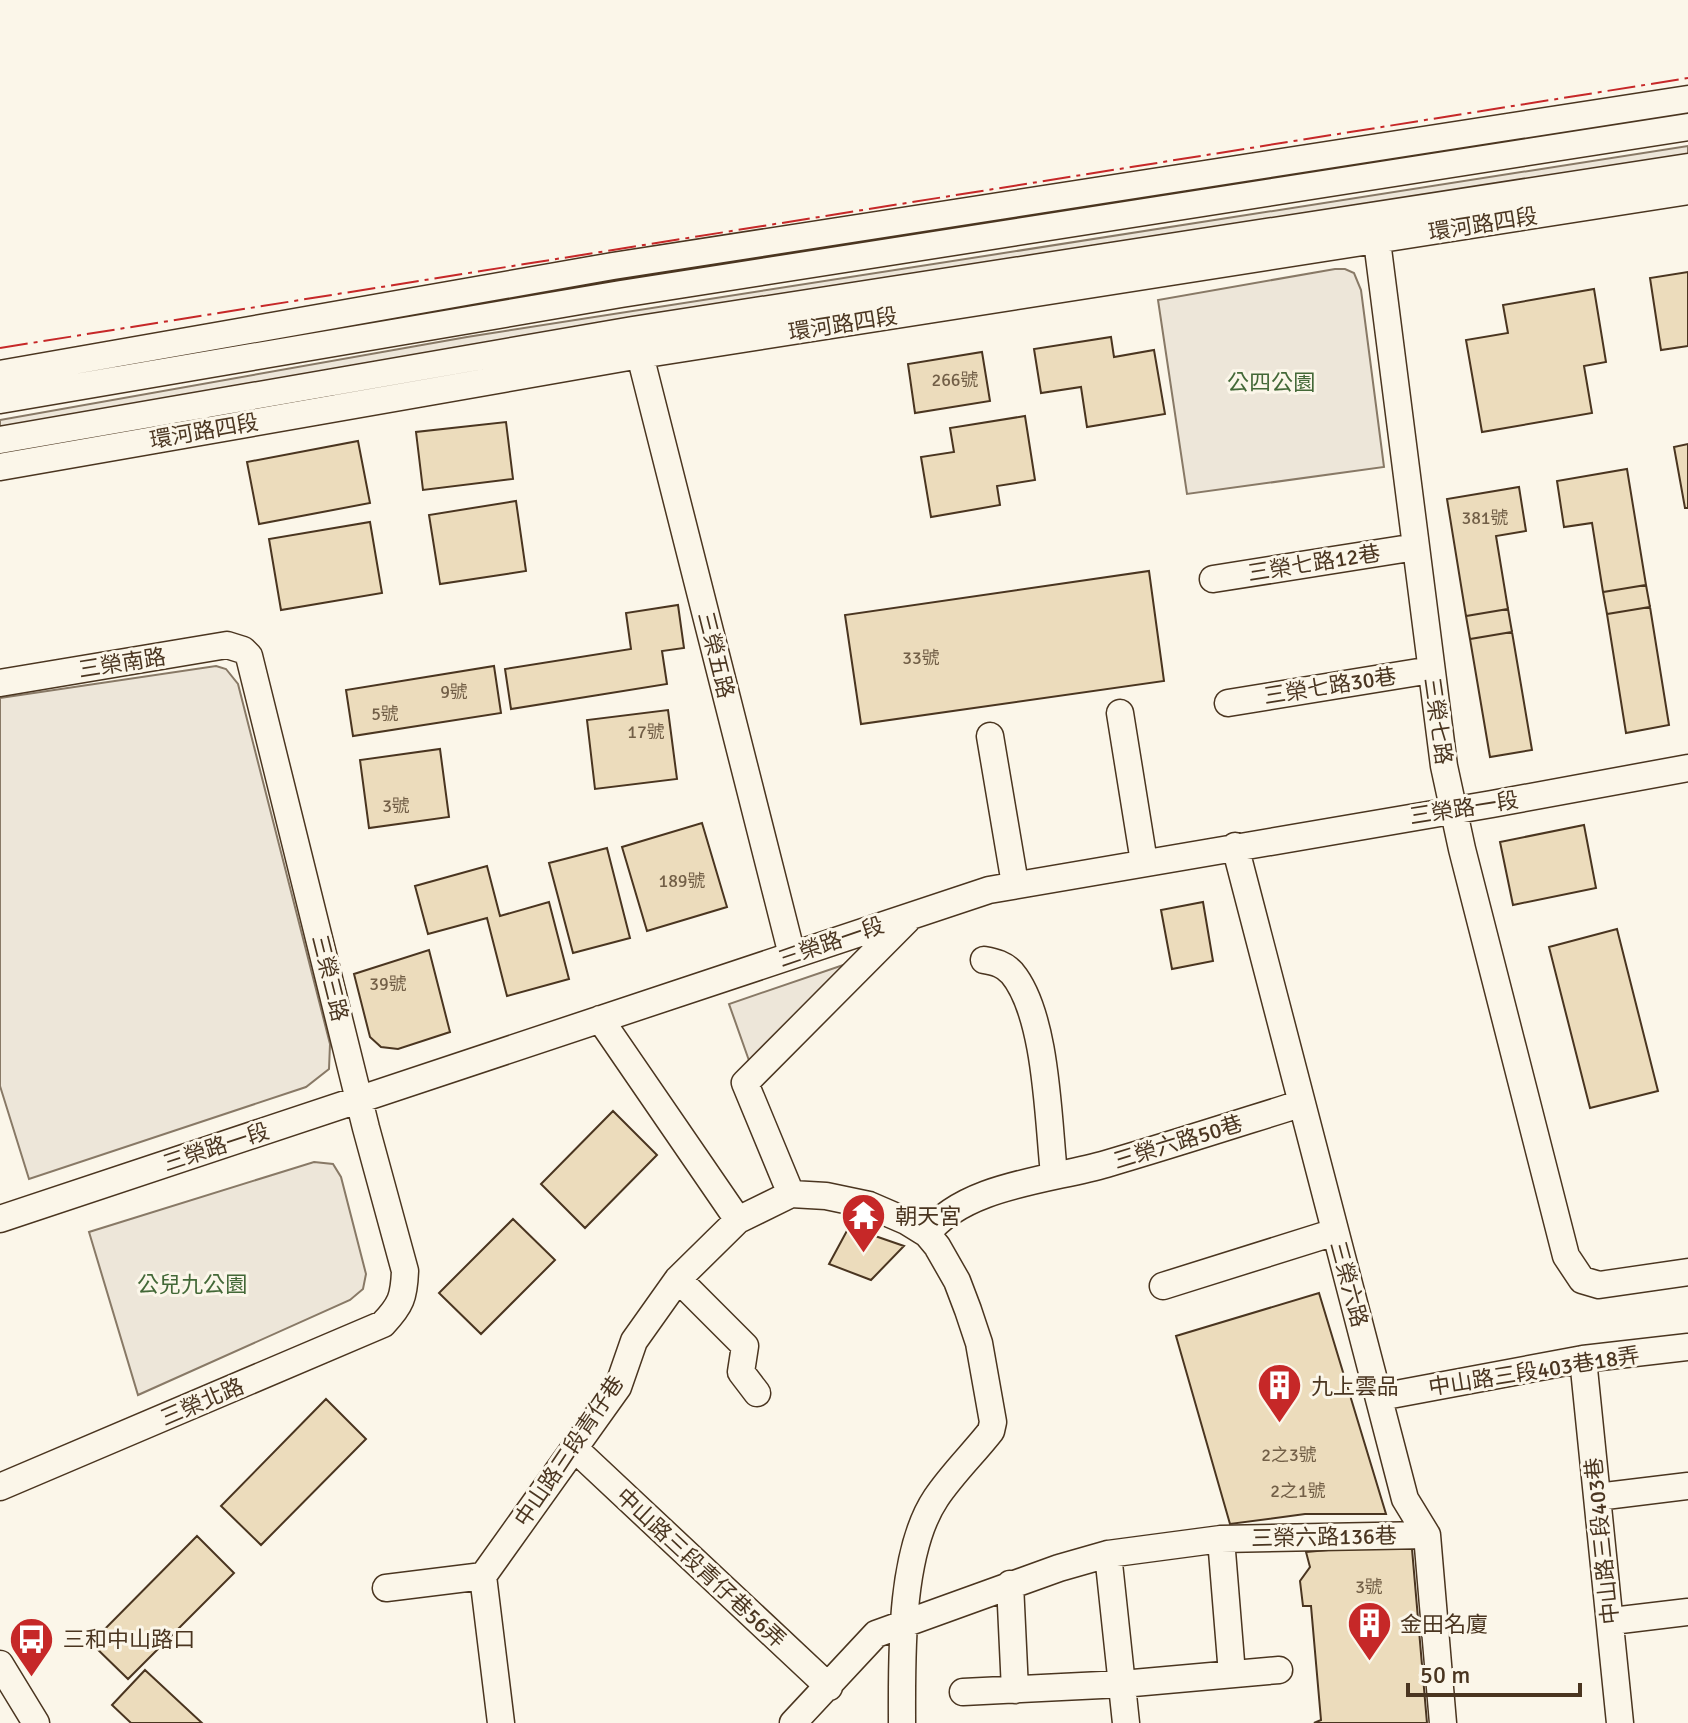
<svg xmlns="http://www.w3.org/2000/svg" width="1688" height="1723" font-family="Signika,'Noto Sans TC',sans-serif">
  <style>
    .green { fill: #ede6d9; stroke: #887966; stroke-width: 2 }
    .building { fill: #ecdcbc; stroke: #4a3520; stroke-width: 2 }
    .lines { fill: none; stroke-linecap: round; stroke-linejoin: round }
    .minor-casing { stroke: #4a3520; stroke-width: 29 }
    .minor { stroke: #fbf6e9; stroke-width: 26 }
    .power { stroke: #c62828; stroke-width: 2; stroke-dasharray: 28 6 4 6; stroke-linecap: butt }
    .labels { text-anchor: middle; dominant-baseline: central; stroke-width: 6; stroke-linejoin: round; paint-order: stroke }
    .number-label { font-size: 18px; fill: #725f47 }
    .street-label { font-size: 22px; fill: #4a3520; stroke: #fbf6e9 }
    .park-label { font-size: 22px; fill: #436837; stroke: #fbf6e9 }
    .poi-label { font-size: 22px; fill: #4a3520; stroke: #fbf6e9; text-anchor: start }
  </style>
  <rect width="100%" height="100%" fill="#fbf6e9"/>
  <!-- green -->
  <path class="green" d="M1688,146V157L0,430V420L467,337Z
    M1335,269H1345L1354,273L1361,290L1384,467L1187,494L1158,300Z
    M216,666L226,669L238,684L330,1044L329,1069L306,1087L29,1179L0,1086V698Z
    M855,961L752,1069L729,1004Z
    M314,1162L333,1164L341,1177L366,1274L363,1289L350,1300L138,1395L89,1232Z"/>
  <!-- building -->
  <path class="building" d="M1688,272V346L1661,350L1650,278Z
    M1594,289L1606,362L1584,366L1592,413L1482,432L1466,340L1508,333L1503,305Z
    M1111,337L1114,357L1154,350L1165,414L1087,427L1081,387L1041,393L1034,349Z
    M982,352L990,401L915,413L908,364Z
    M1025,416L1035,480L997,486L1000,505L931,517L921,457L954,452L950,428Z
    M506,422L513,479L423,490L416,432Z
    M358,441L370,503L259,524L247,462Z
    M1688,444V508H1685L1674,447Z
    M1627,469L1646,585L1603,592L1592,523L1564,527L1557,481Z
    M1519,487L1526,531L1496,536L1508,609L1466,616L1447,499Z
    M516,501L526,571L440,584L429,515Z
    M370,522L382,593L281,610L269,539Z
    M1149,571L1164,681L861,724L845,615Z
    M1646,585L1650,607L1607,614L1603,592Z
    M678,605L684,648L662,651L667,684L511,709L505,669L631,649L626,613Z
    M1650,607L1669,725L1626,733L1607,614Z
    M1508,609L1512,632L1470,639L1466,616Z
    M1512,632L1532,750L1490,757L1470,639Z
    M494,666L501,713L353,736L346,690Z
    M668,710L677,779L595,789L587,720Z
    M440,749L449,817L369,828L360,760Z
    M702,823L727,907L647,931L622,847Z
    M1584,825L1596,888L1513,905L1500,842Z
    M607,848L630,938L573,953L549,863Z
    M487,866L500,916L549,902L569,979L507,996L487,918L428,934L415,886Z
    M1203,902L1213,961L1172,969L1161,910Z
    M1617,929L1658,1091L1590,1108L1549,947Z
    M429,950L450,1032L398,1049L381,1047L370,1037L354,974Z
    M613,1111L657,1155L585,1228L541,1184Z
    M513,1219L555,1260L481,1334L439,1293Z
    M849,1227L904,1246L871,1280L829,1264Z
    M1319,1293L1386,1514H1305L1230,1524L1176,1336Z
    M326,1399L366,1439L261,1545L221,1506Z
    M197,1536L234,1573L128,1679L91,1643Z
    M1406,1543L1412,1549L1427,1723H1314L1321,1720L1311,1606H1303L1300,1581L1310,1567L1306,1552Z
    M145,1670L202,1723H131L112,1705Z"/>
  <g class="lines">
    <defs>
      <path id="minor" d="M1377,241L1444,766L1462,849L1566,1256L1582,1280L1599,1285L1688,1272
        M640,355L792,955
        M0,374L613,266L1688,99
        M0,400L621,294L1688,127
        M0,440L633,330L1688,167
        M0,467L640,355L1688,191
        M1213,579L1416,547
        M0,683L227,645L243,650L249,656L366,1128L405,1271C404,1297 401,1305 383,1324L0,1487
        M1228,703L1431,670
        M1120,713L1144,862
        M990,736L1015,884
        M1235,846L1405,1499L1427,1535L1443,1723
        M984,960C995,962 1004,964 1012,973C1047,1015 1048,1120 1054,1174
        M600,1019L738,1220
        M791,1194L745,1083L907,920
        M0,1219L989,890L1492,804L1688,768
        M927,1234C964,1185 1051,1180 1106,1164C1171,1145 1236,1124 1300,1104
        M678,1279L745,1346L741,1372L757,1393
        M1163,1286L1335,1232
        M1583,1359L1620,1723
        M1380,1397L1583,1359L1688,1347
        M574,1448L829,1687
        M1597,1497L1688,1486
        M1221,1539L1232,1674
        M1108,1554L1126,1723
        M1010,1584L1015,1690
        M386,1588L483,1576
        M1612,1621L1688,1612
        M0,1664L36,1723
        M963,1692L1122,1684L1279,1670
        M501,1723L483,1576L618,1387L634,1341L678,1279L738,1220L791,1194L826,1196L869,1205L906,1221L927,1234L937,1246L957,1281L968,1310L979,1343L993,1422L991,1431C973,1454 952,1474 936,1498C899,1553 902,1659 902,1723
        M793,1723L876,1634L1059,1568L1108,1554L1221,1539L1427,1535"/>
    </defs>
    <!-- minor casing -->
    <use href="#minor" class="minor-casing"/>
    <!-- minor -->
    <use href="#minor" class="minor"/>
    <!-- power -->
    <path class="power" d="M0,348L1688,78"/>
  </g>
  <!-- icons -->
  <defs>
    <symbol id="temple-pin" viewBox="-11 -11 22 30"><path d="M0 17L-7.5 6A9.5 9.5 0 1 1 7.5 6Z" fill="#c62828" stroke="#fbf6e9"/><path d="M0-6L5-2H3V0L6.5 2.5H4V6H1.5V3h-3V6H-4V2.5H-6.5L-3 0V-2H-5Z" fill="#fff"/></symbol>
    <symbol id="building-pin" viewBox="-11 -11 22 30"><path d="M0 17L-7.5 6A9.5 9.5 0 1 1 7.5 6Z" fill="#c62828" stroke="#fbf6e9"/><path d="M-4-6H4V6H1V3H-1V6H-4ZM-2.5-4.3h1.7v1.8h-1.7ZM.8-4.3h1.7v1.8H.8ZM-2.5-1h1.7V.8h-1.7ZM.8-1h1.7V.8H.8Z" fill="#fff"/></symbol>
    <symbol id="bus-pin" viewBox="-11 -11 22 30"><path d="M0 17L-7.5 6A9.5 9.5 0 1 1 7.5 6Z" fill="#c62828" stroke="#fbf6e9"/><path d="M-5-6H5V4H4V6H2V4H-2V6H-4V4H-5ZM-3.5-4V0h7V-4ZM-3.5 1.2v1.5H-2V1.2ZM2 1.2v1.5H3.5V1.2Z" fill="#fff"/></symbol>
  </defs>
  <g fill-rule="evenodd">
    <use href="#temple-pin" x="838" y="1190" width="51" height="69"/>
    <use href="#building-pin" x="1254" y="1360" width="51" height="69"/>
    <use href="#building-pin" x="1344" y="1598" width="51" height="69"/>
    <use href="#bus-pin" x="6" y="1614" width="51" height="69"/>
  </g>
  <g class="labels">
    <!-- number labels -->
    <g class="number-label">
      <text x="955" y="380">266號</text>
      <text x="1485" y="518">381號</text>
      <text x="921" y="658">33號</text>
      <text x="454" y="692">9號</text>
      <text x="385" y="714">5號</text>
      <text x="646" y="732">17號</text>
      <text x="396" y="806">3號</text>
      <text x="682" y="881">189號</text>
      <text x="388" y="984">39號</text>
      <text x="1289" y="1455">2之3號</text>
      <text x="1298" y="1491">2之1號</text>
      <text x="1369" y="1587">3號</text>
    </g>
    <!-- street labels -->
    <g class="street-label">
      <text transform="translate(1483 224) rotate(-9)">環河路四段</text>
      <text transform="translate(843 324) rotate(-9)">環河路四段</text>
      <text transform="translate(204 431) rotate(-10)">環河路四段</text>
      <text transform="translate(1314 563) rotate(-9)">三榮七路12巷</text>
      <text transform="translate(716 655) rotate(76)">三榮五路</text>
      <text transform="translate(122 663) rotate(-9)">三榮南路</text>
      <text transform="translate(1330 686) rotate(-9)">三榮七路30巷</text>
      <text transform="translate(1438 721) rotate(82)">三榮七路</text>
      <text transform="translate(1464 808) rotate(-9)">三榮路一段</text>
      <text transform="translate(831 942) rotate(-19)">三榮路一段</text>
      <text transform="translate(330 978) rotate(76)">三榮三路</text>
      <text transform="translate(1178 1142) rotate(-17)">三榮六路50巷</text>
      <text transform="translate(216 1147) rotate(-18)">三榮路一段</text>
      <text transform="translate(1349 1284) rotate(75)">三榮六路</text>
      <text transform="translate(1534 1371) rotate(-9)">中山路三段403巷18弄</text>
      <text transform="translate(202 1402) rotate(-23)">三榮北路</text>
      <text transform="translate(569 1451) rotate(-56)">中山路三段青仔巷</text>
      <text transform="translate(1324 1537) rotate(-1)">三榮六路136巷</text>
      <text transform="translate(1602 1541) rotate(-96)">中山路三段403巷</text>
      <text transform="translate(701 1568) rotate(43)">中山路三段青仔巷56弄</text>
    </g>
    <!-- park labels -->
    <g class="park-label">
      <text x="1271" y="382">公四公園</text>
      <text x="192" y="1284">公兒九公園</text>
    </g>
    <!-- poi labels -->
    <g class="poi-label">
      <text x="895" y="1216">朝天宮</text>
      <text x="1311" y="1386">九上雲品</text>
      <text x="1400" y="1624">金田名廈</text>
      <text x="63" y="1639">三和中山路口</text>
    </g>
  </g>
  <!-- scale -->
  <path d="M1408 1683v12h172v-12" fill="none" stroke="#4a3520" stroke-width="4"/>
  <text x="1420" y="1683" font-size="24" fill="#4a3520" stroke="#fbf6e9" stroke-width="6" paint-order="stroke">50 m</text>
</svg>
